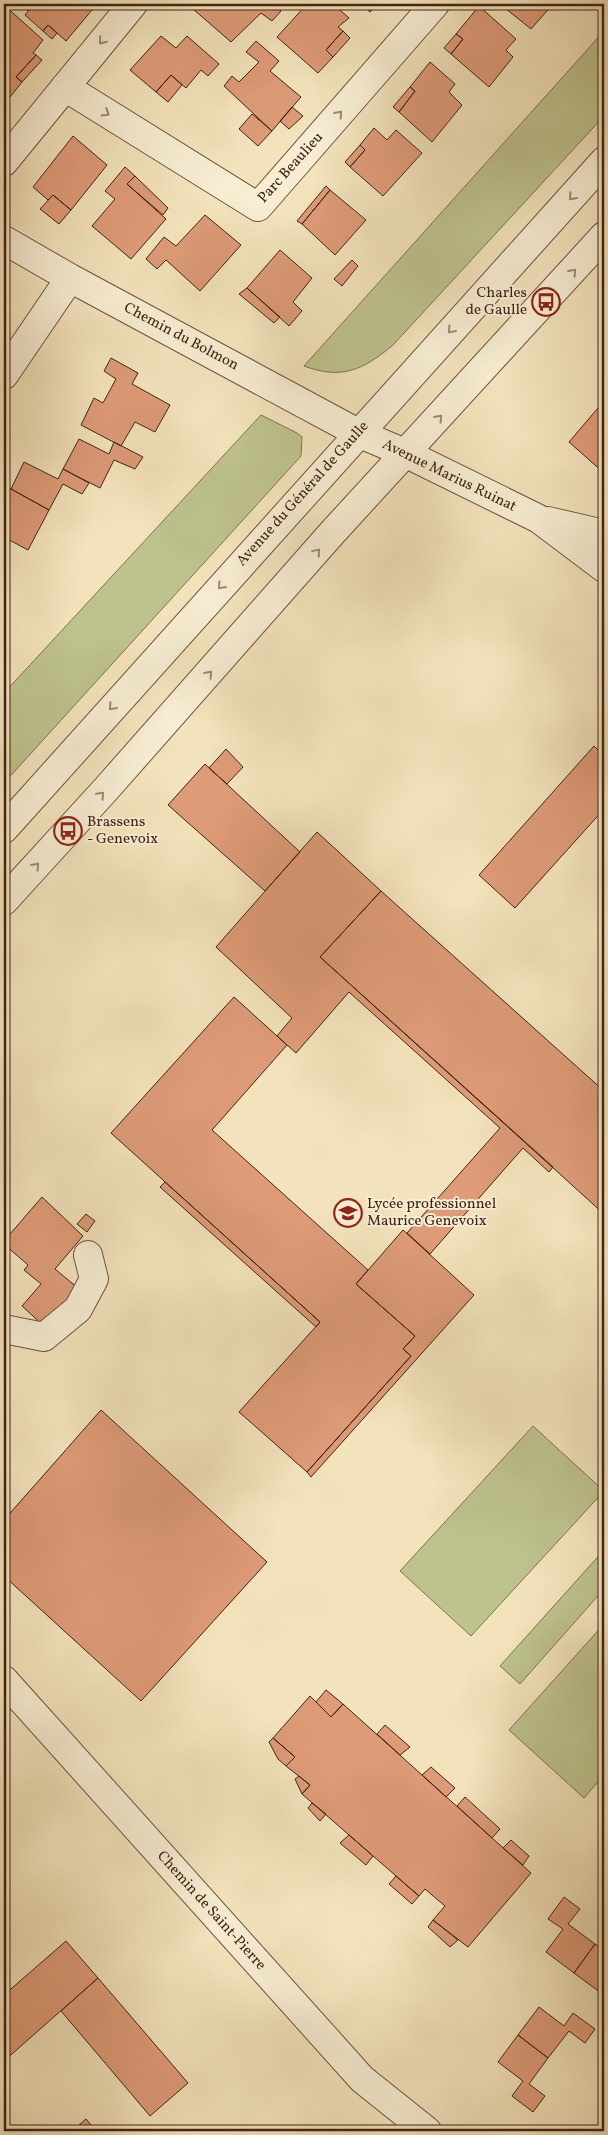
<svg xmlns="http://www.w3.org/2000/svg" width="608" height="2135" font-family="Vollkorn,serif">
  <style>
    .green { fill: #bec38e; stroke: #7f7452 }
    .building { fill: #de9b78; stroke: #402515 }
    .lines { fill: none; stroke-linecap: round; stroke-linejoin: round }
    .minor-casing { stroke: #6d543f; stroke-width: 30 }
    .minor { stroke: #f7edd3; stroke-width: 28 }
    .oneway { stroke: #9c8974 }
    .labels { text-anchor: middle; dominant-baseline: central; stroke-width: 4; stroke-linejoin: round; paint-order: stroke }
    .street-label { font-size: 15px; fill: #402515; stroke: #f7edd3 }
    .poi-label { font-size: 15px; fill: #402515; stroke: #f7edd3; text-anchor: start }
  </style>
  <rect width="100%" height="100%" fill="#f3e3bc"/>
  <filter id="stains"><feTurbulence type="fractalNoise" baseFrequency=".004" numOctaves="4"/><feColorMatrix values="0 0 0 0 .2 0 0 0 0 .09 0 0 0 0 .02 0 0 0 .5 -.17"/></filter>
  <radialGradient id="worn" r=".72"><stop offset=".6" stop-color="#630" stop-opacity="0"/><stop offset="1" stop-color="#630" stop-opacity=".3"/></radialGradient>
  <!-- green -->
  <path class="green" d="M604,31V116L393,345C363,370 342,380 304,366Z
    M261,415L297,433L302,437L301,456L4,783V693Z
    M533,1426L604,1491L471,1636L400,1571Z
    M604,1550V1589L520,1684L500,1666Z
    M604,1624V1775L584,1798L509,1730Z"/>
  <!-- building -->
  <path class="building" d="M22,4H34L28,11Z
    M34,4H97L66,41L48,25L43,31L25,15Z
    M197,4H273L281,11L272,21L261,13L231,42L193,9Z
    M307,4H333L349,18L338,27L343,31L326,50L333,57L318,73L277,37Z
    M361,4H378L370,12Z
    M500,4H553L531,29Z
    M4,5L43,40L33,53L36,55L16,77L22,82L10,97L4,91Z
    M479,6L516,39L506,50L513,57L489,87L451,54L463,39L456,34Z
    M48,25L57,33L52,39L43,31Z
    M343,31L350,38L333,57L326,50Z
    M456,34L463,39L451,54L444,48Z
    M161,36L176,48L187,36L219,64L208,76L201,70L186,88L171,75L156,92L130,70Z
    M256,41L279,61L270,71L301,97L272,131L224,86L232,76L239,82L259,62L246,52Z
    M36,55L42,60L22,82L16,77Z
    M430,62L455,84L449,92L462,105L432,142L399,112L415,91L410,87Z
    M171,75L182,85L168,102L156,92Z
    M410,87L415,91L399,112L393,107Z
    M292,107L303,116L289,129L280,121Z
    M252,114L272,131L258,146L239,129Z
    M374,128L387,140L396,130L422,153L383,196L350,167L365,150L360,145Z
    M73,136L107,165L71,210L53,195L48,200L33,187Z
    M360,145L365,150L350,167L345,162Z
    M125,167L135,176L127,184L166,219L131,259L92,226L115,199L105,191Z
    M135,176L168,208L163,215L127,184Z
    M326,186L330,190L302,224L297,221Z
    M330,190L366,220L335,255L302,224Z
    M53,195L71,210L59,224L40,209Z
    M205,215L241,245L200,291L166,260L157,269L146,259L164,237L176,246Z
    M280,250L312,278L293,302L302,311L289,326L247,288Z
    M352,260L358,266L342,286L334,279Z
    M247,288L280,317L274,323L239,294Z
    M111,358L138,373L132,384L170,405L155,432L135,422L121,446L81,425L94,398L103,403L116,379L104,371Z
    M604,401V473L569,442Z
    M79,439L109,454L114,442L143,457L135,469L114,460L100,488L63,469Z
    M24,462L58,479L63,469L89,483L82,494L63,484L49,510L11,489Z
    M4,485L49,510L28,550L4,537Z
    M594,746L604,756V809L515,908L479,875Z
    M226,749L243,767L227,784L209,768Z
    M205,764L300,852L265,891L168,805Z
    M317,832L381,891L320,957L553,1167L549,1172L523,1148L430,1254L407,1233L500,1128L349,992L296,1053L277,1036L292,1018L216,947Z
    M381,891L604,1091V1214L320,957Z
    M234,997L287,1045L212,1130L368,1270L356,1284L415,1336L403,1349L411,1356L307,1472L239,1412L320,1322L111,1133Z
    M165,1182L320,1322L316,1327L160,1187Z
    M42,1197L83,1236L55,1269L78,1288L45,1327L22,1306L41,1284L24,1270L28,1265L4,1244V1241Z
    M86,1214L95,1221L87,1232L77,1224Z
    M403,1230L474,1295L311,1477L307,1472L411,1356L403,1349L415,1336L356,1284Z
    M101,1410L267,1562L141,1701L4,1576V1520Z
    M326,1690L343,1704L331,1717L316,1702Z
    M310,1696L331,1717L343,1704L531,1873L468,1947L433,1920L445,1906L425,1889L419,1896L302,1794L310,1785L286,1766L295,1757L273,1738Z
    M385,1725L410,1747L400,1755L377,1734Z
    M273,1738L295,1757L286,1766L278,1759L269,1742Z
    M431,1767L455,1788L446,1797L422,1775Z
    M299,1776L310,1785L302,1794L295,1779Z
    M465,1797L500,1829L492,1838L457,1806Z
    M312,1803L326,1814L320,1821L308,1808Z
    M349,1835L373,1856L366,1865L340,1843Z
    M511,1840L529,1856L523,1865L503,1848Z
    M396,1876L419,1896L412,1904L389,1884Z
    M564,1897L580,1909L568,1924L595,1944L574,1973L546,1952L563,1929L548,1919Z
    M433,1920L458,1940L450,1947L428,1927Z
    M66,1941L98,1978L4,2061V1995Z
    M595,1944L604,1950V1988L601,1993L574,1973Z
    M98,1978L188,2083L150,2116L61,2011Z
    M539,2007L564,2026L573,2013L595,2029L585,2043L569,2031L548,2058L518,2035Z
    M518,2035L548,2058L529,2084L545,2096L533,2112L512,2096L523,2081L498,2062Z
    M86,2119L96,2131H72Z"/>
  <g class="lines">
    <defs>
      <path id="minor" d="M65,87L258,207L435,4
        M4,162L133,4
        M4,240L70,278L358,433L407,454L539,519L604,568
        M4,375L70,278
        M548,521L604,534
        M4,829L604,161
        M4,901L107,788L332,533L604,236
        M4,1329L44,1337L78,1309L94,1279L88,1255
        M4,1680L362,2079L427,2131"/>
    </defs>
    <!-- minor casing -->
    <use href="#minor" class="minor-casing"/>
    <!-- minor -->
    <use href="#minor" class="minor"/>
  </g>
  <!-- one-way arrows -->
  <defs><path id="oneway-chevron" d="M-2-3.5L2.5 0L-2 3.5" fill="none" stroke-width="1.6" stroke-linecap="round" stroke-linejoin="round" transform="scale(1.25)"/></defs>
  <g class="oneway">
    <use href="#oneway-chevron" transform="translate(102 41) rotate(129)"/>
    <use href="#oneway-chevron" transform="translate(106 113) rotate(32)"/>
    <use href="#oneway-chevron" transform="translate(339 114) rotate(-49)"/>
    <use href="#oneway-chevron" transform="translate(572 197) rotate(132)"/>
    <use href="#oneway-chevron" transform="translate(573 272) rotate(-48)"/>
    <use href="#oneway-chevron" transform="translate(451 330) rotate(132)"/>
    <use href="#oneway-chevron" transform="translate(439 418) rotate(-48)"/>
    <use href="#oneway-chevron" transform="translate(317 552) rotate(-50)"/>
    <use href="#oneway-chevron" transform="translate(221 586) rotate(132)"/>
    <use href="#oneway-chevron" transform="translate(209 674) rotate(-48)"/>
    <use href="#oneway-chevron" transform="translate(112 707) rotate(132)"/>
    <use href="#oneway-chevron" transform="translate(101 795) rotate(-47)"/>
    <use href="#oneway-chevron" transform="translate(36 866) rotate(-48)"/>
  </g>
  <!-- icons -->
  <defs>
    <symbol id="bus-ring" viewBox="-11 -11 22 22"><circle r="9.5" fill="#f7edd3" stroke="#8f2418" stroke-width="1.5"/><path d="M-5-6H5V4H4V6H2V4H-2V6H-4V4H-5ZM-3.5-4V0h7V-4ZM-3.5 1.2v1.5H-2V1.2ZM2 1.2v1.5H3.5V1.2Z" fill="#8f2418"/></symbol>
    <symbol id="school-ring" viewBox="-11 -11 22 22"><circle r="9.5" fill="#f7edd3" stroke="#8f2418" stroke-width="1.5"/><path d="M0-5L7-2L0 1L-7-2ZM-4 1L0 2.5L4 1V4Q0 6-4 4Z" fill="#8f2418"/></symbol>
  </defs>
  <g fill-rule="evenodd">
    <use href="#bus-ring" x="530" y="286" width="32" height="32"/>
    <use href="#bus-ring" x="52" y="815" width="32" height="32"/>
    <use href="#school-ring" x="332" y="1197" width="32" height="32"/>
  </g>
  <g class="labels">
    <!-- street labels -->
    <g class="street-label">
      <text transform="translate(291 168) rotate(-48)">Parc Beaulieu</text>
      <text transform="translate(181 337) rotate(28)">Chemin du Bolmon</text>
      <text transform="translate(449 476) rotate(26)">Avenue Marius Ruinat</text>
      <text transform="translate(303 494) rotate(-48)">Avenue du Général de Gaulle</text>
      <text transform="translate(211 1911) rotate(48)">Chemin de Saint-Pierre</text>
    </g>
    <!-- poi labels -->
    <g class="poi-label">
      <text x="527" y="293" text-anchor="end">Charles<tspan x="527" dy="17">de Gaulle</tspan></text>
      <text x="87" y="822">Brassens<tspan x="87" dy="17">- Genevoix</tspan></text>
      <text x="367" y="1204">Lycée professionnel<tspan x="367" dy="17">Maurice Genevoix</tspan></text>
    </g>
  </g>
  <!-- margin -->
  <rect width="608" height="2135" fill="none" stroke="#f3e3bc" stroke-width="20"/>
  <rect x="5" y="5" width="598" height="2125" fill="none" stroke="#402515" stroke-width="2.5"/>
  <rect x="10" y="10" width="588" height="2115" fill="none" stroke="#402515"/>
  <rect width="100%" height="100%" filter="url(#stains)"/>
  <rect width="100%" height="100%" fill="url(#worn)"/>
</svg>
